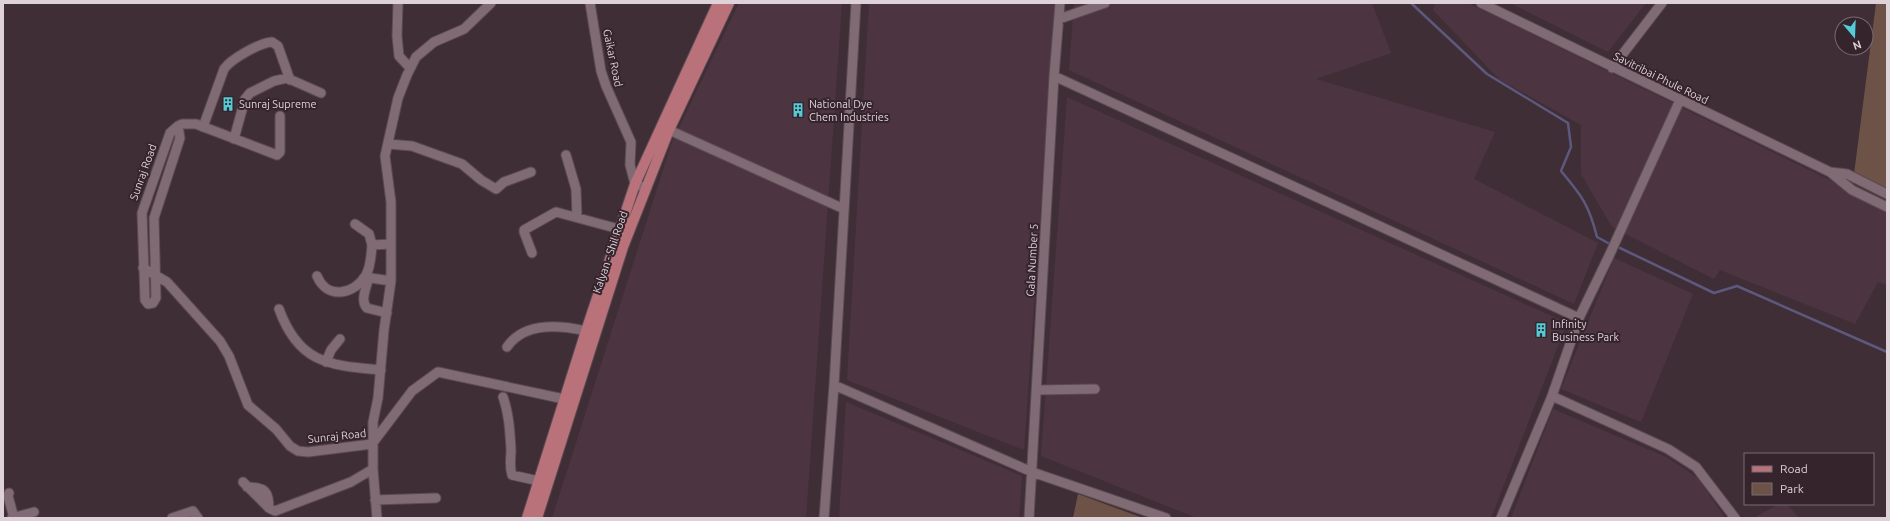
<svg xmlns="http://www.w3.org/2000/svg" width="1890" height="521" font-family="Ubuntu,sans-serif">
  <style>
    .built { fill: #4d3441 }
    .green { fill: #6c5247 }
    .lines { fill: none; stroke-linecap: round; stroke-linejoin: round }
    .stream { stroke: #5d587d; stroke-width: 2.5 }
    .minor-casing { stroke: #5a4b52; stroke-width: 11 }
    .major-casing { stroke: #5a4b52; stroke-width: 12 }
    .minor { stroke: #806b75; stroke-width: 9 }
    .major { stroke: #b9727a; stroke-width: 10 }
    .labels { text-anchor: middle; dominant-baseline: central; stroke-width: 4; stroke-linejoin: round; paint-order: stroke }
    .street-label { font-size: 11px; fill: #ded2d8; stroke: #36242d }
    .poi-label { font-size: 11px; fill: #ded2d8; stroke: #36242d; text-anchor: start }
  </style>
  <rect width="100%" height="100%" fill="#402e37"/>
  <!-- built -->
  <path class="built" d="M739,3H842L806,518H552L672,142Z
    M869,3H1055L1024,450L847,380Z
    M1074,3H1372L1391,53L1316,79L1495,132L1474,179L1598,243L1574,304L1069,70Z
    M1435,3H1468L1887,208V285L1878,282L1855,324L1720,270L1714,279L1612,227L1581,174V125L1500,80L1433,10Z
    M1510,3H1646L1608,52Z
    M1067,97L1567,323L1491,518H1197L1041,456Z
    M1614,258L1693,294L1641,422L1561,389Z
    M846,402L1022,476L1019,518H839Z
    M1553,409L1666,457L1698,478L1725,518H1511Z
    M1779,504H1787L1799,518H1754Z"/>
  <!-- green -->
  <path class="green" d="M1876,3H1887V191L1854,174Z
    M1078,494L1143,518H1073Z"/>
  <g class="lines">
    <!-- stream -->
    <path class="stream" d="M1411,3L1487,74L1568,123L1571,147L1561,171C1582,196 1589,205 1597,237L1608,243
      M1620,248L1714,293L1737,286L1887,352"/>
    <defs>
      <path id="minor" d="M398,3L397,36L399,56L410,68
        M590,3L601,71L606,86L631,142L630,165L635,184L646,188
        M1481,3L1830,172L1852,190L1887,207
        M1059,19L1105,3
        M1612,68L1662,3
        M1054,76L1579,318L1609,256L1680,100
        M178,126L180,138L154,218L156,298L153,303L148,304L145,300L142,213L170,133Z
        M178,126L182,124H196L277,155L280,152V116
        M203,127L224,69C231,59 259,43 272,42L278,46L290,80
        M669,130L844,209
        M234,139L245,99L250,93L274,81L287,78L321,93
        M388,144L412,146L462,164L481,180L496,189L504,182L531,172
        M566,155L576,189L577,217
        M1830,172L1847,174L1887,194
        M355,224L369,234L372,245
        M532,253L524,232V230L556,212L619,229
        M143,268L167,282L220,341L229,356L248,405L276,429L290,446L298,451L308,452L372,444L412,391L438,372L564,399
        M317,276C327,300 354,295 366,275C371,266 371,255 372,245L391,244
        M279,309C299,364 329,365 381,370
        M387,313L367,308C360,301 366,289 368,280L371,278L391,281
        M507,347C524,322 560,325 586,331
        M326,362L331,350L340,339
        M834,385L1032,472L1166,518
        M1037,390L1095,389
        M1552,396L1668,449L1696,467L1735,518
        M503,397C509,414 510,432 511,450C511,459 509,466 512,475L539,481
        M243,482L269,508L275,511L351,482L373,469
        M247,487C266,488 268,490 269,508
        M9,493L8,496L14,518
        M375,500L436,498
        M12,518L34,512
        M172,518L193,511L198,518
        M377,518L373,469V422L378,398L384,330L391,281V202L385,156L398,98L407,75L416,57L434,42L464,29L491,3
        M824,518L834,385L856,3
        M1029,518L1054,76L1060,3
        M1501,518L1552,396L1579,318"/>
      <path id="major" d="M527,518L586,331L635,184L718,3
        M537,518L623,247L669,130L729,3"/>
    </defs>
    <!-- minor casing -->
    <use href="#minor" class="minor-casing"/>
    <!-- major casing -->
    <use href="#major" class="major-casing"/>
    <!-- minor -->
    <use href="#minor" class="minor"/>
    <!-- major -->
    <use href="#major" class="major"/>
  </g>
  <!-- icons -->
  <defs>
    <symbol id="building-bare" viewBox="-9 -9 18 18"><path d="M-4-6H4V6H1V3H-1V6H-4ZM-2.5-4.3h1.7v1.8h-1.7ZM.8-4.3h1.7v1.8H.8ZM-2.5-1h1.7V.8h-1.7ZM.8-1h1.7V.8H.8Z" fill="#52ccd6" stroke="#36242d" stroke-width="2.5" paint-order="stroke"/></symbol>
  </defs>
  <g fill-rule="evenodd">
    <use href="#building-bare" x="218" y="94" width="20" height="20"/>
    <use href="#building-bare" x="788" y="100" width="20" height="20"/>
    <use href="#building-bare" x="1531" y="320" width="20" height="20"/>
  </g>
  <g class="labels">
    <!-- street labels -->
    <g class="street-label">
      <text transform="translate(613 58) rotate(78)">Gaikar Road</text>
      <text transform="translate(1661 78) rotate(26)">Savitribai Phule Road</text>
      <text transform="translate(143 172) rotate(-70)">Sunraj Road</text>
      <text transform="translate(610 252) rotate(-71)">Kalyan - Shil Road</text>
      <text transform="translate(1032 260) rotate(-87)">Gala Number 5</text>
      <text transform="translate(337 436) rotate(-6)">Sunraj Road</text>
    </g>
    <!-- poi labels -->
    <g class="poi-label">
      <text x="239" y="104">Sunraj Supreme</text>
      <text x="809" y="104">National Dye<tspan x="809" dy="13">Chem Industries</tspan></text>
      <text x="1552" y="324">Infinity<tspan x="1552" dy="13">Business Park</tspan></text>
    </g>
  </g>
  <!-- border -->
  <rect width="1890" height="521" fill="none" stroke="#ded2d8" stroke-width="8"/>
  <!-- legend -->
  <rect x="1744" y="453" width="130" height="52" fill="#36242d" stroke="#796a71"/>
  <rect x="1752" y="466" width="20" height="6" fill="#b9727a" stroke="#796a71"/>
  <text x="1780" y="473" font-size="12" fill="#ded2d8">Road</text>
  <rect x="1752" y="483" width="20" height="12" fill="#6c5247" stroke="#796a71"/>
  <text x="1780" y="493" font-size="12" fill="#ded2d8">Park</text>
  <!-- north arrow -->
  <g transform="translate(1854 36) rotate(161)"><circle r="19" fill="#36242d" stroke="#796a71"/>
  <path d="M0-3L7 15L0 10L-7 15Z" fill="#52ccd6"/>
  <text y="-6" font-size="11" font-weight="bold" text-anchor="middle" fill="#ded2d8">N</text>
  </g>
</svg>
